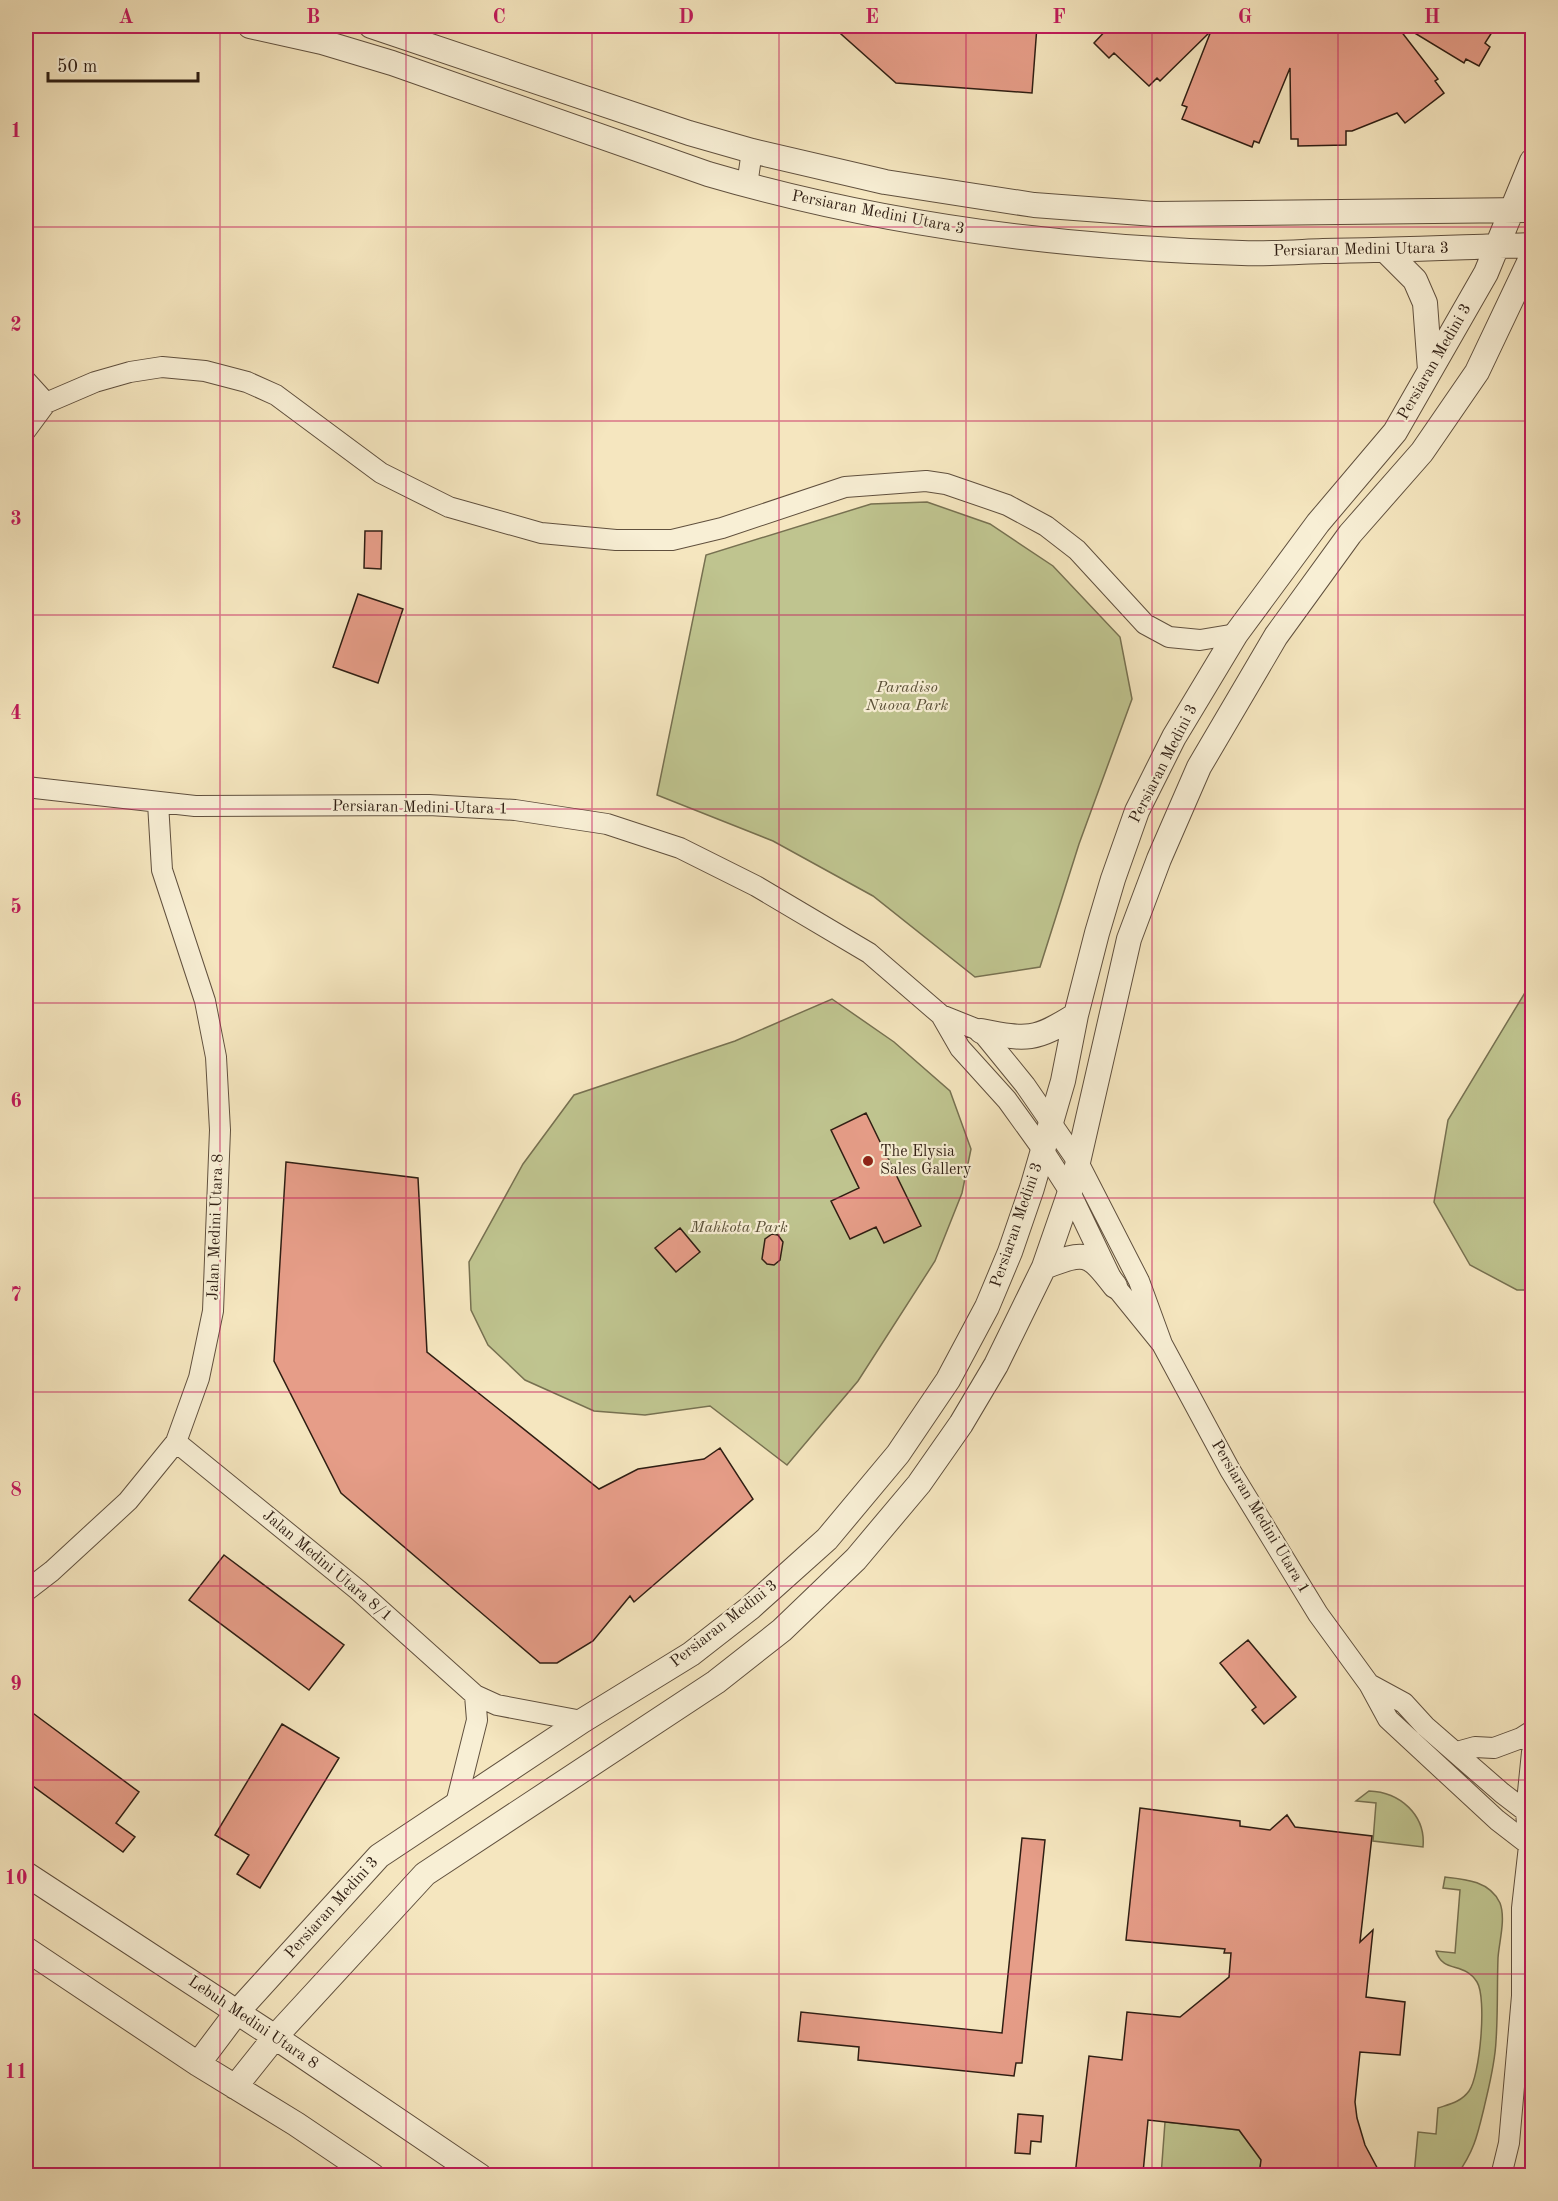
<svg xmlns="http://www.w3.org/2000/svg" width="1558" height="2201" font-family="'Old Standard TT',serif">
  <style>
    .green { fill: #bfc48f; stroke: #777151; stroke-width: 1.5 }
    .building { fill: #e69d88; stroke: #2f1e13; stroke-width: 1.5 }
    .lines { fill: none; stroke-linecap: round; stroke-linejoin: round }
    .minor-casing { stroke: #60503e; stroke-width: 22 }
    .tertiary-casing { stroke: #60503e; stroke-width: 26 }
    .minor { stroke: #f8efd5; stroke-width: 20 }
    .tertiary { stroke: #f8efd5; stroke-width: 24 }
    .grid { fill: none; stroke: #c2185b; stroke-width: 1.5; stroke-opacity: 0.55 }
    .poi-dot { fill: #8f2418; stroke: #f8efd5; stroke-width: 2 }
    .labels { text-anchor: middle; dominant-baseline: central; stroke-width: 4.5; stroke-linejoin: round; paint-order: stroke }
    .street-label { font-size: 16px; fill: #2f1e13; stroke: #f8efd5 }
    .park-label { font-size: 16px; font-style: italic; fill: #5a5038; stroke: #f8efd5 }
    .poi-label { font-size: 16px; fill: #2f1e13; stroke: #f8efd5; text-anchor: start }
    .neatline { fill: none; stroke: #c2185b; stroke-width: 2 }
    .grid-label { font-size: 20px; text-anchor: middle; font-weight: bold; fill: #c2185b }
  </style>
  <rect width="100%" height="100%" fill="#f5e6bf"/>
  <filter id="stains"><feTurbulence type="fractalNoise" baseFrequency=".00333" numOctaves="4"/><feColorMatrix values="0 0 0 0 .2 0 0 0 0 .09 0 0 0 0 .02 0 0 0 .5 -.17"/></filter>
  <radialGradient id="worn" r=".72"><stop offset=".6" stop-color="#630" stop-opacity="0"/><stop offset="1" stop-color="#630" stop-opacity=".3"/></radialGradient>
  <!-- green -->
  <path class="green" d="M927,502L990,524L1053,566L1120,637L1132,699L1079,844L1040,967L975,977L873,896L773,841L657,795L706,555L871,504Z
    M1532,981V1290H1517L1470,1265L1434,1202L1448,1120Z
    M832,999L894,1042L950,1091L971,1149L962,1193L935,1261L858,1381L787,1465L710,1406L645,1415L594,1411L525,1380L488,1345L471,1310L469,1262L523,1164L574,1095L735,1041Z
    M1369,1791C1400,1792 1426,1815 1423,1847L1373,1841L1376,1803L1356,1801Z
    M1445,1877C1465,1879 1490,1881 1500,1903C1506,1919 1499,1942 1498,1958C1497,1985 1498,2013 1496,2041C1495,2064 1489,2086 1484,2108C1477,2137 1474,2151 1457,2175H1414L1418,2132L1436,2134L1438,2108C1450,2104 1461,2102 1469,2091C1480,2076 1487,1998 1477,1982C1464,1961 1443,1974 1436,1951L1455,1953L1460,1890L1443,1888Z
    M1165,2122L1239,2130L1251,2146L1265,2134L1259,2175L1161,2176Z"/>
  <!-- building -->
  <path class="building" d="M832,26H1037L1032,93L896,83Z
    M1110,26H1397L1438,79L1435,81L1444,93L1405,123L1397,113L1352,131H1346V145L1298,146V139H1291L1290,68L1259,143L1254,141L1252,147L1182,119L1187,107L1182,105L1211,31L1160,81L1157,78L1149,86L1114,53L1109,58L1094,43Z
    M1403,26H1496L1485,43L1490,47L1479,66L1466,59L1464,63Z
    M365,531H382L381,569L364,568Z
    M358,594L403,609L378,683L333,667Z
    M866,1113L921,1226L884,1243L876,1227L850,1239L831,1201L859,1188L831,1130Z
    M286,1162L418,1178L427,1352L599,1489L638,1469L704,1459L720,1448L753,1499L634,1602L630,1596L593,1641L557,1663H540L341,1493L274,1361Z
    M680,1228L700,1252L676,1272L655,1248Z
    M772,1234L778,1235L783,1242L780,1260L774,1265L767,1264L762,1259L765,1239Z
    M224,1555L344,1645L309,1690L189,1600Z
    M1248,1640L1296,1697L1264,1724L1252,1710L1256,1707L1220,1663Z
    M26,1708L139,1792L116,1823L135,1837L123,1852L26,1781Z
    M282,1724L339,1758L260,1888L237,1874L249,1855L215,1835Z
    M1140,1808L1240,1821V1826L1270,1830L1287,1815L1295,1827L1372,1836L1360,1942L1373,1930L1366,1997L1405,2002L1400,2055L1360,2052L1355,2102L1357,2118L1365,2145L1381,2175H1259L1261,2160L1239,2130L1148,2120L1143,2173L1138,2172L1137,2175H1075L1089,2056L1122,2060L1127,2012L1180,2017L1229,1977L1231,1953H1224L1225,1949L1126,1940Z
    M1022,1838L1045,1840L1022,2063H1016L1014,2076L858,2060L859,2047L798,2041L801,2012L1002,2033Z
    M1018,2114L1043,2116L1041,2142L1031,2141L1030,2154L1015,2153Z"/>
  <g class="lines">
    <defs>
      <path id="minor" d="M747,185L752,151
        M26,381L46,403
        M26,430L46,403L95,382L130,372L162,367L205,371L247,382L276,395L381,473L449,507L541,533L616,540H672L722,528L845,487L926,481L946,484L1007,505L1046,526L1077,550L1145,624L1169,637L1200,640L1236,634
        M26,787L195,806L429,805L515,810L607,824L680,848L756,886L869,953L941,1015L960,1048L1007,1100L1043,1150L1070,1192L1115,1286L1162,1344
        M941,1015L981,1031L1025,1085L1078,1162L1139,1281L1162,1344L1230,1470L1318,1614L1369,1684L1388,1719L1497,1820L1532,1847
        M176,1442L358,1590L475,1695L497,1705L582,1721
        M26,1591L52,1571L128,1501L176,1442L199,1378L213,1311L220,1130L216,1057L205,1001L162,870L158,803
        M1369,1684L1404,1703L1425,1726L1502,1793L1532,1816
        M1457,1752L1475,1747L1494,1748L1521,1738L1532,1731
        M456,1804L477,1720L475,1695
        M1501,2176L1509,2143L1522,1996V1908L1529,1846L1526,1812L1532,1752"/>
      <path id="tertiary" d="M250,26L322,42L392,63L708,174C882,225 1061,248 1242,253C1269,254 1296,252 1323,251C1393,250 1463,247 1532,245
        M371,26L689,133L752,151L885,182L1034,205L1155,214L1532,210
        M1385,250L1415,280L1425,303L1430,370
        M981,1031C1027,1040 1035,1041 1076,1015
        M1044,1267C1086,1251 1088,1251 1115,1286
        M26,1874L275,2037L480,2176
        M26,1949L198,2064L296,2124L373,2176
        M198,2064L237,2012L379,1856L582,1721L691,1654L750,1608L827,1539L898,1454L948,1380L987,1307L1010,1252L1032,1188L1063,1081L1076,1015L1097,933L1113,879L1137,811L1174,737L1236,634L1318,523L1395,432L1486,273L1532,161
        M235,2087L275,2037L425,1874L716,1682L782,1630L856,1559L919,1484L961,1424L996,1365L1044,1267L1070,1192L1078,1162L1129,939L1159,859L1199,767L1276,636L1350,534L1422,452L1477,372L1532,256"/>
    </defs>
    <!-- minor casing -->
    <use href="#minor" class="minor-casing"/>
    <!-- tertiary casing -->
    <use href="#tertiary" class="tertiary-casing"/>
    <!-- minor -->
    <use href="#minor" class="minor"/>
    <!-- tertiary -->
    <use href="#tertiary" class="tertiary"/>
  </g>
  <!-- grid -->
  <path class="grid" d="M220,26V2176M406,26V2176M592,26V2176M779,26V2176M966,26V2176M1152,26V2176M1338,26V2176M26,227H1532M26,421H1532M26,615H1532M26,809H1532M26,1003H1532M26,1198H1532M26,1392H1532M26,1586H1532M26,1780H1532M26,1974H1532"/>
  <!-- markers -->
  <circle class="poi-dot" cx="868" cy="1161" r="6"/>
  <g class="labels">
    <!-- street labels -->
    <g class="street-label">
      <text transform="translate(878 213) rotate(11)">Persiaran Medini Utara 3</text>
      <text transform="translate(1361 250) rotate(-1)">Persiaran Medini Utara 3</text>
      <text transform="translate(1435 362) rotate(-60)">Persiaran Medini 3</text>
      <text transform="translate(1164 764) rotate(-63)">Persiaran Medini 3</text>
      <text transform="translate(420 808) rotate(1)">Persiaran Medini Utara 1</text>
      <text transform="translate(1017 1225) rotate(-71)">Persiaran Medini 3</text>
      <text transform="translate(216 1227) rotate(-88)">Jalan Medini Utara 8</text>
      <text transform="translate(1260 1517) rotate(59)">Persiaran Medini Utara 1</text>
      <text transform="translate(327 1566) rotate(40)">Jalan Medini Utara 8/1</text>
      <text transform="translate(724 1624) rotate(-38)">Persiaran Medini 3</text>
      <text transform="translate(332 1908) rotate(-48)">Persiaran Medini 3</text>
      <text transform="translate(253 2023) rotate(34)">Lebuh Medini Utara 8</text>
    </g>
    <!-- park labels -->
    <g class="park-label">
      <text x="907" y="688">Paradiso<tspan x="907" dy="18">Nuova Park</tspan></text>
      <text x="739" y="1228">Mahkota Park</text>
    </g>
    <!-- poi labels -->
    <g class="poi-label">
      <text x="880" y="1152">The Elysia<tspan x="880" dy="18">Sales Gallery</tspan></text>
    </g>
  </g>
  <!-- margin -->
  <rect width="1558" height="2201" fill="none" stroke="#f5e6bf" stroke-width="66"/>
  <!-- scale -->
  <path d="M48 72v9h150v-9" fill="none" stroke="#2f1e13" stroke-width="3"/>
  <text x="57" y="72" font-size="18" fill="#2f1e13" stroke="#f8efd5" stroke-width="4.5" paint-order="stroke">50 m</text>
  <rect x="33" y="33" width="1492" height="2135" class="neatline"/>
  <g class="grid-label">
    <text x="126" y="23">A</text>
    <text x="313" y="23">B</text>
    <text x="499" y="23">C</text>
    <text x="686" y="23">D</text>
    <text x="872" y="23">E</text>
    <text x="1059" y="23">F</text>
    <text x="1245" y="23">G</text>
    <text x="1432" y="23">H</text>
    <text x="16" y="137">1</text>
    <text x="16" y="331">2</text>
    <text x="16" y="525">3</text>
    <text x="16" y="719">4</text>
    <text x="16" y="913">5</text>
    <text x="16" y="1107">6</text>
    <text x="16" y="1301">7</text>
    <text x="16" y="1496">8</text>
    <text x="16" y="1690">9</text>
    <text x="16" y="1884">10</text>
    <text x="16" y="2078">11</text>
  </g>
  <rect width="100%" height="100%" filter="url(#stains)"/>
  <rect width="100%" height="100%" fill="url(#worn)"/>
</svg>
